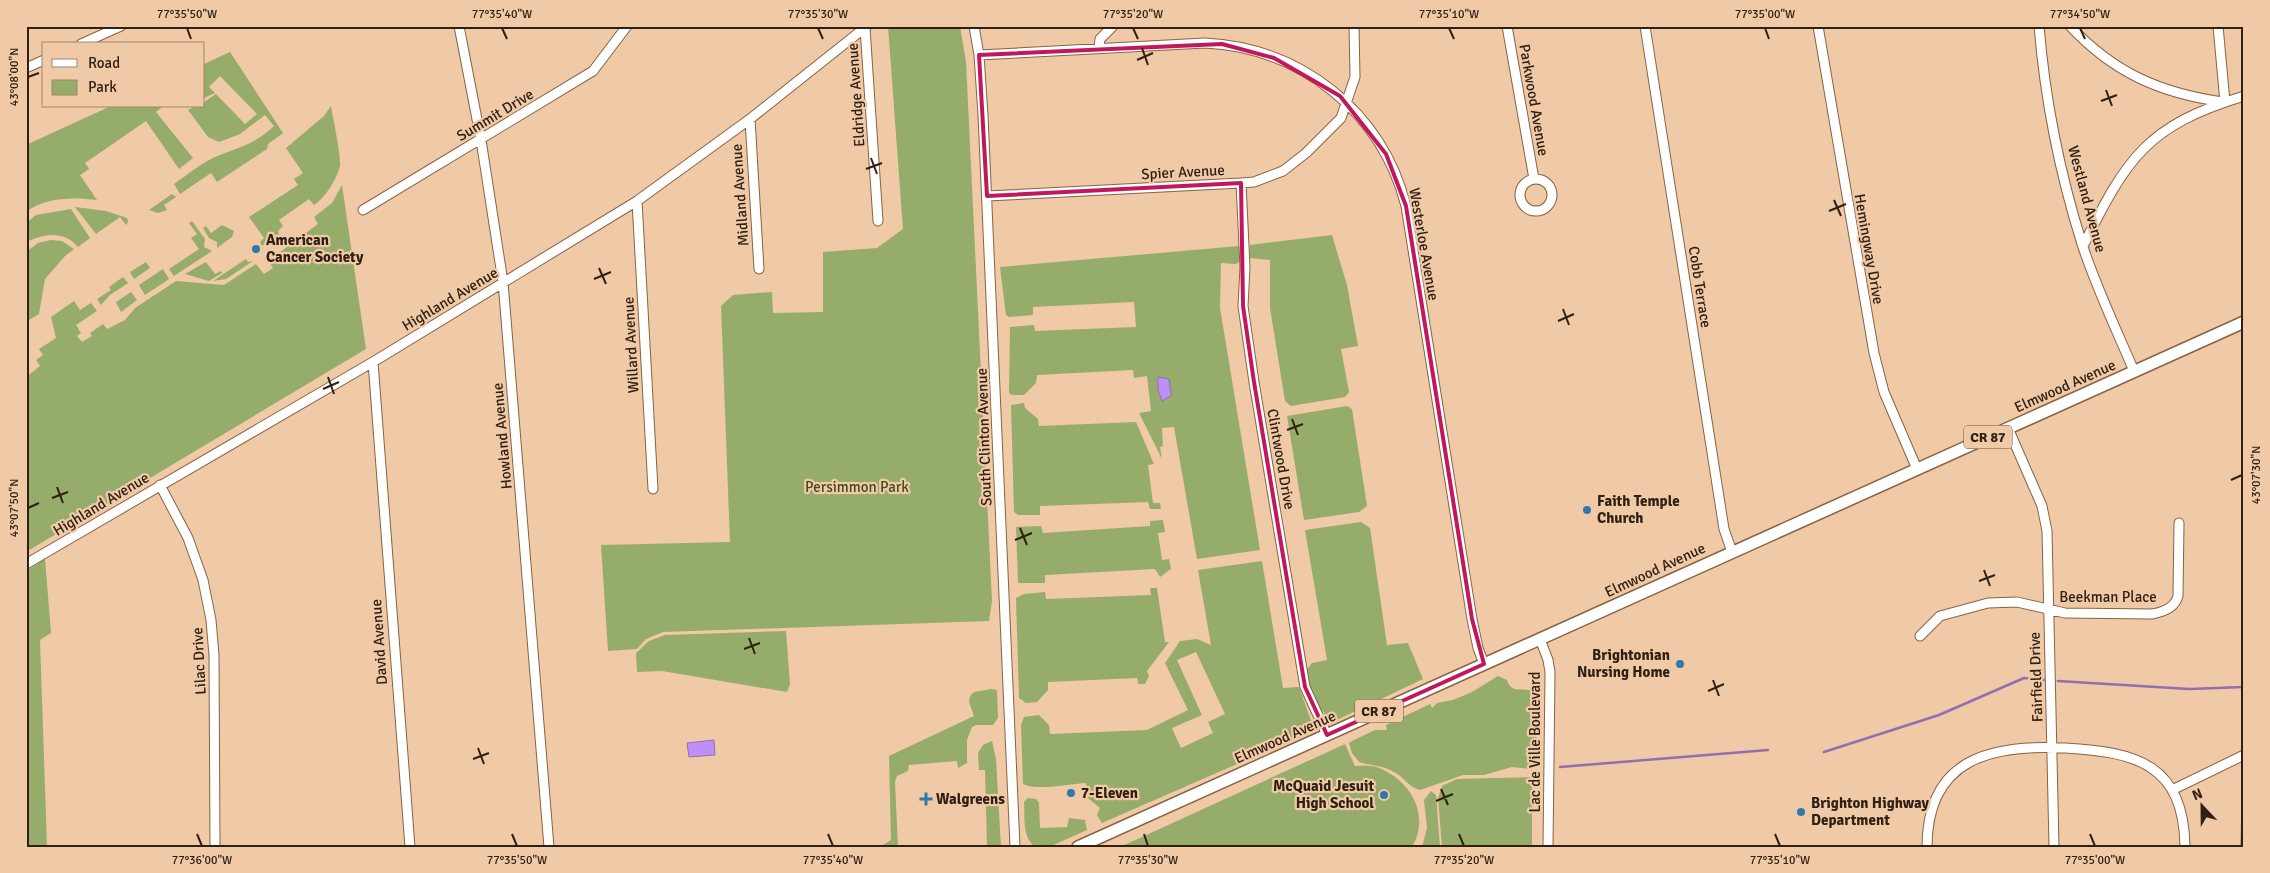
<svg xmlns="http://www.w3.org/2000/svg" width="2270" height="873" font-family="Signika,sans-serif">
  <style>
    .green { fill: #96ac6b; fill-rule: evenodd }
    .water { fill: #be8ff6; stroke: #936eb2 }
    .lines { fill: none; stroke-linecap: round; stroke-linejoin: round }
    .stream { stroke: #936eb2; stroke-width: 2.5 }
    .minor-casing { stroke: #866443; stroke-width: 11 }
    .major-casing { stroke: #866443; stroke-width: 14 }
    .minor { stroke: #fff; stroke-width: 9 }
    .major { stroke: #fff; stroke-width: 11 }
    .marked { fill: none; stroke: #c2185b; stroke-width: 4; stroke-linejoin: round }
    .ticks { fill: none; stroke: #2f2013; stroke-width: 2 }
    .poi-dot { fill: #3078ac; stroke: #f0c9a6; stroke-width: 2 }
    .labels { text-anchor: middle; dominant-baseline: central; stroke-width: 4.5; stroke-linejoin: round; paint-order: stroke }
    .shield { fill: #f0c9a6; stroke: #69533f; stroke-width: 1 }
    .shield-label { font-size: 14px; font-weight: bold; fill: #2f2013 }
    .street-label { font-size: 15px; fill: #2f2013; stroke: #f0c9a6 }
    .poi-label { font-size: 15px; font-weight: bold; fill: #2f2013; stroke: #f0c9a6; text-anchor: start }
    .park-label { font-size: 15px; fill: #3d4c1d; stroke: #f0c9a6 }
    .neatline { fill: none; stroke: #2f2013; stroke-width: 2 }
    .ticks-label { font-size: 12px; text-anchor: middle; fill: #2f2013 }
  </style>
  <rect width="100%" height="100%" fill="#f0c9a6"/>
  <!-- green -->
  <path class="green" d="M888,26H960L966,62L992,601L989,621L663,632L646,639L637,649L608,651L601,545L730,542L721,306L733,295L772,292L773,313L823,312V252L877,248L903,229Z
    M230,52L283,133L268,144L267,149L217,182L211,173L180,194L174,184C186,176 200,164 213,158C240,146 251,147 274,126L265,115L240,134L219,142L208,137L188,110L195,106H204V102L216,94L245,124L257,114L220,76L209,87L215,93L204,98V64Z
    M111,106H163L156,112L193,158L179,169L146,121L85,163L89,169L80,175L97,200C73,197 45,197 26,212V145Z
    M331,106C333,119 341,154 340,166C337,179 325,198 314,205L309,199L279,220L283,226L278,231L279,234L262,246L260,242L264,238L249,217L298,185L294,179L303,173L286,148L324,116Z
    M342,185L366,349L26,552V377L40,366L36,360L43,355L39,349L56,338L51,317L74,301L80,310L91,303L97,311L76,325L81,333L77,336L82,342L92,336L90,333L103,324L107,329L125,320L135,308L176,281L224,285L256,264L264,274L273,268L268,261L318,224L314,217L332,203Z
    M172,194L176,197L164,205L167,210L158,213L149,210Z
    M75,207L106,211L127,218L128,222L126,225L120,217L96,234Z
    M71,209L90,238L78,247C63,230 45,234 26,242V223L36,215Z
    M192,221L205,239L204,247L212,251L174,276L169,269L199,249L191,238L197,234L189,223Z
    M222,225L234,231L232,237L217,248V242L209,238L203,228L206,226L211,233Z
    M1332,235L1347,285L1358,346L1341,349L1349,392L1345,397L1291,406L1285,401L1270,308V260L1250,258V245Z
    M50,240L62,241L74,249L65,256L45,279L39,314L29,320L26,328V252L38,243Z
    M1239,246L1240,261L1236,264L1221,263L1220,308L1260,550L1197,559L1174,427L1162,428L1163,446L1160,447L1162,459L1139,413L1151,411L1147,376L1134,378L1133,370L1037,375L1036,383L1024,395H1012L1009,393L1010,327L1034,325L1035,331L1136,327L1134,302L1033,307V315L1009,317L1006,315L1000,267Z
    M246,259L248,262L253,261L226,279L213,281Z
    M146,262L150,268L134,279L130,272Z
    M206,262L215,274L221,271L222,273L209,281L185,274Z
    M163,269L169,279L145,295L139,285Z
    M123,277L128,283L110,295L101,305L97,299L111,290L109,287Z
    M131,292L137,300L121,312L116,302Z
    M1024,403L1025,408L1038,419L1039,426L1136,422L1154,464L1148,465L1153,503H1160L1161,509H1150L1148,502L1040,506V515H1018L1014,512L1011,405Z
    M1347,406L1352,409L1367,506L1359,512L1304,520L1287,416Z
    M1163,520L1165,532L1158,533L1162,560L1169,559L1171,569L1160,577L1155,569L1045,575V583H1018L1016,527L1041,526L1043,533L1150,526V521Z
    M1361,522L1370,528L1387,645L1408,643L1423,679L1337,720C1318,716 1310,689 1305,672L1312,663L1327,660L1305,530Z
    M45,559L51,633L40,640L47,847H26V571Z
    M1262,561L1283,688L1299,687L1313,726L1308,733L1102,823L1097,815L1100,808L1088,798L1086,783C1069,784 1037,791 1023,784L1021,725L1024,717L1039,715L1049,725L1050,734L1147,730L1188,710L1165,663L1180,641L1197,639L1211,645L1198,570ZM1196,652L1225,714L1208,722L1213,733L1181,748L1172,728L1202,715L1177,660Z
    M1150,588H1157L1165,642H1169L1147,671L1149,676L1145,684H1138L1137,678L1048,682V690L1037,702L1026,703L1019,698L1016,598L1024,594L1045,592L1046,599L1151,595Z
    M786,631L790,684L787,692L662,671L637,672L636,653L649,641L665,635Z
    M1498,676L1507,680C1512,696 1525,685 1535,693L1537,752L1536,762L1530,769L1512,767L1484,775H1463L1420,790C1408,787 1404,777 1394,772C1383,765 1370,766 1359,762L1352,753L1349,743L1352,741L1375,730H1387L1386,725L1430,704L1432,708L1437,703L1453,700L1472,692Z
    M991,689L997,690L998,718L993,725H976L972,727L967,740V763L958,768L957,761L909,765L908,771L897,776L895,782L898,847H880L891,840L889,756L974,716L969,702L970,696L974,692Z
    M992,741L996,759L1001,847H987L985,770H979L978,753L983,745Z
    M1345,744L1355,766C1363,766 1372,765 1379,768C1410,780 1431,815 1412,847H1120Z
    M2244,765V847H2240L2243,766Z
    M1532,777V847H1442L1438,798L1442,786L1457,779Z
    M1431,791L1436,795L1440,847H1422L1427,828L1424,800Z
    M1028,798L1036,799L1039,803L1040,828L1067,827L1069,818L1085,820L1087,830L1049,847L1034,846C1022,836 1025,816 1024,802Z"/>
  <!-- water -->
  <path class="water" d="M1158,377L1169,379L1171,396L1162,401L1158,390Z
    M714,740L715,755L689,757L687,743Z"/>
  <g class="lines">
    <!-- stream -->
    <path class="stream" d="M2058,681L2189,689L2244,687
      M1824,752L1939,715L2024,678L2044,680
      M1560,767L1768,750"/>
    <defs>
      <path id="minor" d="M459,26L481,140L503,282L549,847
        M974,26L979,55L983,115L1015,847
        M1507,26L1534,179
        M1645,26L1724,529L1732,552
        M1818,26L1874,353L1884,392L1917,469
        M2039,26C2045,99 2060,174 2082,244C2096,287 2116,329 2134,371
        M2070,26C2114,73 2160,93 2223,102
        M2218,26L2225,102
        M865,28L878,221
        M81,44L121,26
        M1099,48L1100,39L1113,26
        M979,55L1205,43C1302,48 1382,112 1406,206L1472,619L1478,648L1484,664
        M26,68L44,60
        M750,119L759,269
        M1520 195a16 16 0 1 1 32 0a16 16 0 1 1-32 0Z
        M1241,183L1245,267L1243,306L1254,382L1305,687L1327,735
        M987,196L1241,183L1254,182L1283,171L1306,153L1341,118L1355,77L1354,26
        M637,201L653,489
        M363,210L593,71L627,26
        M2083,246C2127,158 2146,126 2244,96
        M373,362L410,847
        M2008,428L2042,506L2047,531L2054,847
        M160,485L188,538L203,580L211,620L214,655L215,847
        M26,564L373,362L637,201L750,119L867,26
        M1920,636L1940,616L1988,603L2017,602L2065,613L2152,614C2164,612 2175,608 2178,596L2179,523
        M1540,639L1548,660L1550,672L1548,847
        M2172,790L2244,755
        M1927,847C1927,758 1992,744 2065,748C2136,752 2184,764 2185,847"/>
      <path id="major" d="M1078,847L2244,322"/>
    </defs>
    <!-- minor casing -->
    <use href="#minor" class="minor-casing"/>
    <!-- major casing -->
    <use href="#major" class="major-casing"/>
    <!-- minor -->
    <use href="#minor" class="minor"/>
    <!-- major -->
    <use href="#major" class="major"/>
  </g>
  <!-- marked area -->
  <path class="marked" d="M1222,44L1274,58L1340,96L1386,154L1406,206L1472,619L1484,664L1327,735L1305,687L1254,382L1243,306L1241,183L987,196L979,55Z"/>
  <!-- ticks -->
  <path class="ticks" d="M187,28L191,39M502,28L507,39M818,28L823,39M1133,28L1138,39M1449,28L1454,39M1765,28L1769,39M2080,28L2085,39M1142,48L1148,65M1137,60L1153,53M28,77L39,73M2106,90L2112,106M2101,101L2117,95M871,158L877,174M866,169L882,163M1834,200L1841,216M1829,211L1846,204M599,268L606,284M594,279L611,272M1563,309L1569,325M1558,321L1574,314M328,377L334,394M323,389L339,382M1292,419L1298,435M1287,430L1303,424M2231,480L2242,475M57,487L63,503M52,498L68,492M28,508L39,503M1020,528L1027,545M1015,540L1032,533M1984,570L1990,586M1979,581L1995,575M749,638L755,654M744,649L760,643M1713,680L1719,696M1708,691L1724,684M478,748L484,764M473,759L489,753M1441,789L1448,805M1436,801L1453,794M197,834L202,846M512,834L517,846M828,834L833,846M1144,834L1148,846M1459,834L1464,846M1775,834L1780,846M2090,834L2095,846"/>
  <!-- markers -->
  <g class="poi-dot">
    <circle cx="256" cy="249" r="5"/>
    <circle cx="1587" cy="510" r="5"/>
    <circle cx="1680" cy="664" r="5"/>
    <circle cx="1071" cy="793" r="5"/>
    <circle cx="1384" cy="795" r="5"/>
    <path d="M923.5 791.5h5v5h5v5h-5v5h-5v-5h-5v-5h5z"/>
    <circle cx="1801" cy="812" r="5"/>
  </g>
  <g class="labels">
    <!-- shield labels -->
    <g class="shield">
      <rect x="1964" y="425.5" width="48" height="23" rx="4"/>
      <rect x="1355" y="699.5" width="48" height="23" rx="4"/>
    </g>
    <g class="shield-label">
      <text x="1988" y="437">CR 87</text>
      <text x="1379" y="711">CR 87</text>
    </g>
    <!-- street labels -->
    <g class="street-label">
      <text transform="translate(856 95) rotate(-94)">Eldridge Avenue</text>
      <text transform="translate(1534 100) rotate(80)">Parkwood Avenue</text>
      <text transform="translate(495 115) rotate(-31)">Summit Drive</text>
      <text transform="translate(1183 172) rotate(-3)">Spier Avenue</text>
      <text transform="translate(740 195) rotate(-94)">Midland Avenue</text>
      <text transform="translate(2087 199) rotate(75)">Westland Avenue</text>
      <text transform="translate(1424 244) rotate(80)">Westerloe Avenue</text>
      <text transform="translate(1869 249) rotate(80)">Hemingway Drive</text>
      <text transform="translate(1700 287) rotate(81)">Cobb Terrace</text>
      <text transform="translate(450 299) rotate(-31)">Highland Avenue</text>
      <text transform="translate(631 345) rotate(-93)">Willard Avenue</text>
      <text transform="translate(2065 386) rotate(-24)">Elmwood Avenue</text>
      <text transform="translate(502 436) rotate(-95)">Howland Avenue</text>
      <text transform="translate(984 437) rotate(-92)">South Clinton Avenue</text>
      <text transform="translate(1281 459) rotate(80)">Clintwood Drive</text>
      <text transform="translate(101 504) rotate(-31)">Highland Avenue</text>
      <text transform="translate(1655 570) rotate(-25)">Elmwood Avenue</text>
      <text x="2108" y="597">Beekman Place</text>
      <text transform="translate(379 642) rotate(-94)">David Avenue</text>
      <text transform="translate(199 661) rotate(-93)">Lilac Drive</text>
      <text transform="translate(2036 677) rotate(-92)">Fairfield Drive</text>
      <text transform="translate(1285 737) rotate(-24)">Elmwood Avenue</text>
      <text transform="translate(1535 742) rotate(-90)">Lac de Ville Boulevard</text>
    </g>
    <!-- poi labels -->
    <g class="poi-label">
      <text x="266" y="240">American<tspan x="266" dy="17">Cancer Society</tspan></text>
      <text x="1597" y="501">Faith Temple<tspan x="1597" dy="17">Church</tspan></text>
      <text x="1670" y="655" text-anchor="end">Brightonian<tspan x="1670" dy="17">Nursing Home</tspan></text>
      <text x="1374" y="786" text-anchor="end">McQuaid Jesuit<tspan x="1374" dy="17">High School</tspan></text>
      <text x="1081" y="793">7-Eleven</text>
      <text x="936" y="799">Walgreens</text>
      <text x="1811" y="803">Brighton Highway<tspan x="1811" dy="17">Department</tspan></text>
    </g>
    <!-- park labels -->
    <g class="park-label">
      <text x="857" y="487">Persimmon Park</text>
    </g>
  </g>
  <!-- border -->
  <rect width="2270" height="873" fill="none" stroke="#f0c9a6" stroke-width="55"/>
  <!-- legend -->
  <rect x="42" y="42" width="162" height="65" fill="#f0c9a6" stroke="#a3856b"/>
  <rect x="52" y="59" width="25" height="8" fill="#ffffff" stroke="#a3856b"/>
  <text x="88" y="68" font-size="15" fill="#2f2013">Road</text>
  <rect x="52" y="80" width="25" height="15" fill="#96ac6b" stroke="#a3856b"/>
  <text x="88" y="92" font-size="15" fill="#2f2013">Park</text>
  <!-- north arrow -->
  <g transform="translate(2202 806) rotate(338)" stroke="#f0c9a6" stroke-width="4" paint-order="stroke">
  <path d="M0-4L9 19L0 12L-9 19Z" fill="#2f2013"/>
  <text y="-8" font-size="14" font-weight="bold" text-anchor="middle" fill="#2f2013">N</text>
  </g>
  <rect x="28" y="28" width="2214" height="818" class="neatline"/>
  <g class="ticks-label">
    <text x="187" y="18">77°35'50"W</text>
    <text x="502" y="18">77°35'40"W</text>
    <text x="818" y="18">77°35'30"W</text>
    <text x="1133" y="18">77°35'20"W</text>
    <text x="1449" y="18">77°35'10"W</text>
    <text x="1765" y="18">77°35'00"W</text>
    <text x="2080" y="18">77°34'50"W</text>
    <text transform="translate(14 77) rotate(-90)" y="4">43°08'00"N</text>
    <text transform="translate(2256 475) rotate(-90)" y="4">43°07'30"N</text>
    <text transform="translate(14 508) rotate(-90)" y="4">43°07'50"N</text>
    <text x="202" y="864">77°36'00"W</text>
    <text x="517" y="864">77°35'50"W</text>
    <text x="833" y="864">77°35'40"W</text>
    <text x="1148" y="864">77°35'30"W</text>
    <text x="1464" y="864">77°35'20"W</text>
    <text x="1780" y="864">77°35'10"W</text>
    <text x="2095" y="864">77°35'00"W</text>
  </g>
</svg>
